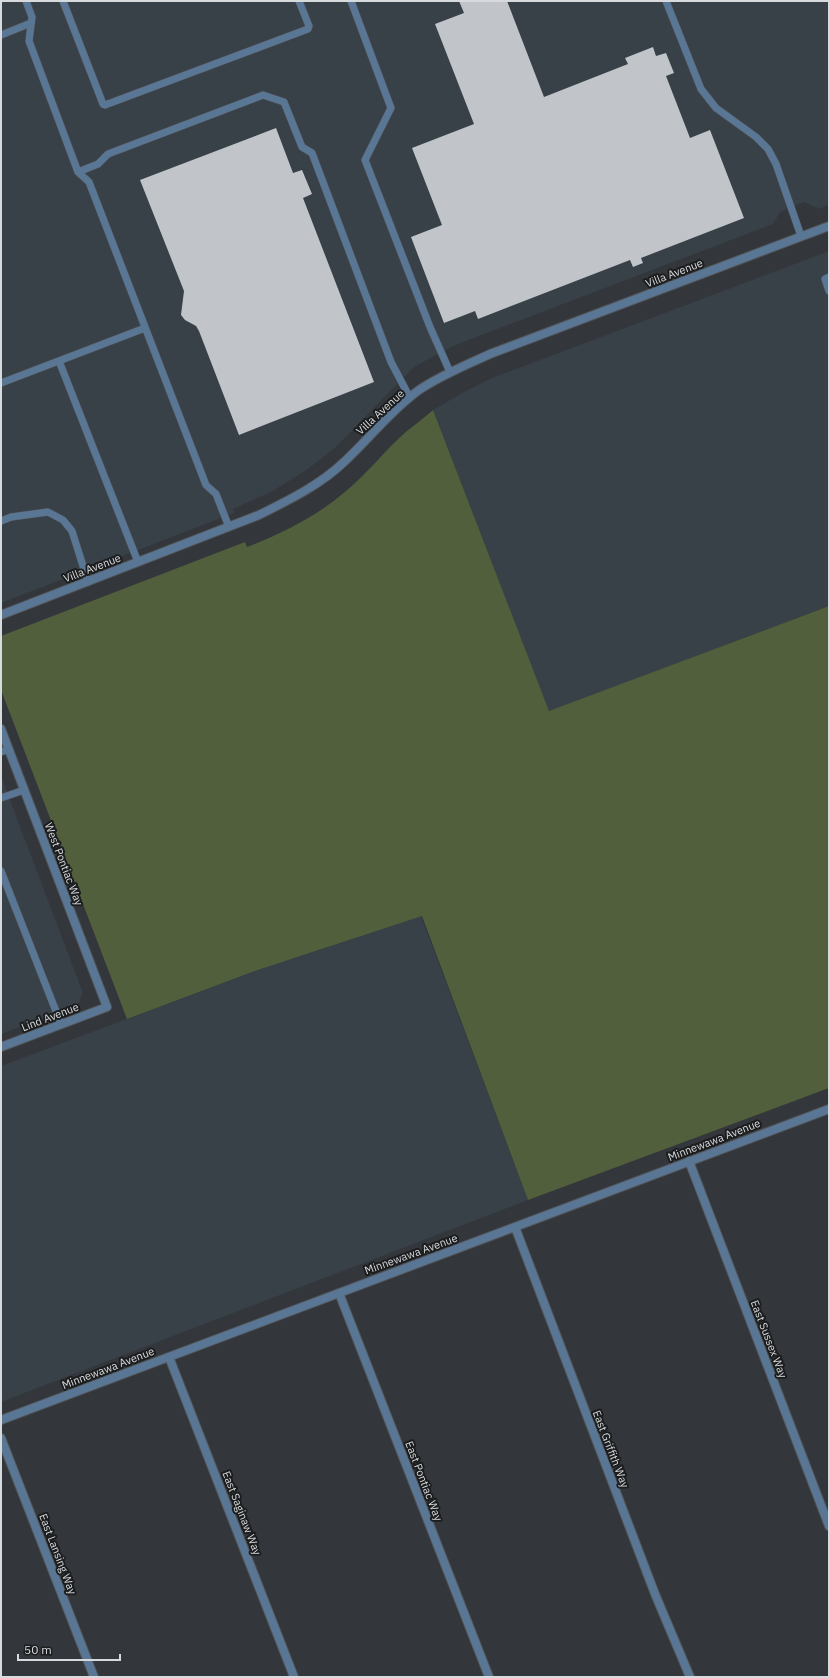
<svg xmlns="http://www.w3.org/2000/svg" width="830" height="1678" font-family="'IBM Plex Sans',sans-serif">
  <style>
    .built { fill: #384048 }
    .green { fill: #515f3c }
    .building { fill: #c1c5ca }
    .lines { fill: none; stroke-linecap: round; stroke-linejoin: round }
    .service-casing { stroke: #515457; stroke-width: 8 }
    .minor-casing { stroke: #515457; stroke-width: 10 }
    .service { stroke: #5a7695; stroke-width: 7 }
    .minor { stroke: #5a7695; stroke-width: 8 }
    .labels { text-anchor: middle; dominant-baseline: central; stroke-width: 4; stroke-linejoin: round; paint-order: stroke }
    .street-label { font-size: 11px; fill: #d8dbdd; stroke: #1c1d1f }
  </style>
  <rect width="100%" height="100%" fill="#33363a"/>
  <!-- built -->
  <path class="built" d="M1,1H829V205L819,209L804,202L780,212L773,224L453,346L414,367L336,447L308,469L273,491L233,509L234,513L1,603Z
    M829,251V606L549,712L433,410L462,393L492,378Z
    M1,776L83,993L78,1004L73,1007L1,1034Z
    M421,916L528,1200L1,1402V1066L252,972Z"/>
  <!-- green -->
  <path class="green" d="M433,410L549,711L829,606V1088L528,1200L422,916L252,972L127,1019L1,690V636L245,542L247,547C283,533 317,516 346,491C368,473 385,450 407,431C416,424 425,417 433,410Z"/>
  <!-- building -->
  <path class="building" d="M459,1H507L544,97L628,64L625,58L653,47L656,56L666,53L674,73L666,76L690,138L710,130L744,218L641,258L643,263L633,267L630,260L478,319L475,311L444,323L411,237L442,225L412,148L474,124L435,24L464,13Z
    M276,128L293,173L302,170L312,194L303,198L374,382L239,435L199,331L196,326L185,320L181,315L184,291L140,180Z"/>
  <g class="lines">
    <defs>
      <path id="service" d="M26,1L32,17L29,41L78,172L89,182L206,485L216,494L229,527
        M63,1L103,104L105,105L308,29L309,26L299,1
        M351,1L391,108L365,160L430,327L450,372
        M666,1L701,89L716,108L756,137L768,149L776,164L801,236
        M1,35L31,23
        M78,172L98,164L108,154L263,95L284,102L302,147L312,153L391,362L410,398
        M829,277L825,279L829,291
        M59,361L138,562
        M1,383L145,328
        M1,521L11,517L48,512L63,520L72,531L88,582
        M1,752L9,749
        M1,798L24,790
        M1,871L61,1024"/>
      <path id="minor" d="M1,615L259,515C289,500 320,485 344,462C370,438 391,410 419,390C441,375 466,365 490,354L829,226
        M1,729L107,1007L1,1047
        M689,1161L829,1526
        M515,1227L655,1594L690,1677
        M339,1293L489,1677
        M169,1357L294,1677
        M1,1420L829,1109
        M1,1438L94,1677"/>
    </defs>
    <!-- service casing -->
    <use href="#service" class="service-casing"/>
    <!-- minor casing -->
    <use href="#minor" class="minor-casing"/>
    <!-- service -->
    <use href="#service" class="service"/>
    <!-- minor -->
    <use href="#minor" class="minor"/>
  </g>
  <g class="labels">
    <!-- street labels -->
    <g class="street-label">
      <text transform="translate(674 273) rotate(-21)">Villa Avenue</text>
      <text transform="translate(380 412) rotate(-43)">Villa Avenue</text>
      <text transform="translate(92 568) rotate(-21)">Villa Avenue</text>
      <text transform="translate(64 864) rotate(69)">West Pontiac Way</text>
      <text transform="translate(50 1017) rotate(-21)">Lind Avenue</text>
      <text transform="translate(714 1140) rotate(-21)">Minnewawa Avenue</text>
      <text transform="translate(411 1254) rotate(-20)">Minnewawa Avenue</text>
      <text transform="translate(769 1339) rotate(69)">East Sussex Way</text>
      <text transform="translate(108 1368) rotate(-21)">Minnewawa Avenue</text>
      <text transform="translate(611 1449) rotate(69)">East Griffith Way</text>
      <text transform="translate(424 1481) rotate(69)">East Pontiac Way</text>
      <text transform="translate(242 1513) rotate(69)">East Saginaw Way</text>
      <text transform="translate(58 1554) rotate(69)">East Lansing Way</text>
    </g>
  </g>
  <!-- border -->
  <rect width="830" height="1678" fill="none" stroke="#d8dbdd" stroke-width="4"/>
  <!-- scale -->
  <path d="M18 1654v6h102v-6" fill="none" stroke="#d8dbdd" stroke-width="2"/>
  <text x="24" y="1654" font-size="12" fill="#d8dbdd" stroke="#1c1d1f" stroke-width="3" paint-order="stroke">50 m</text>
</svg>
